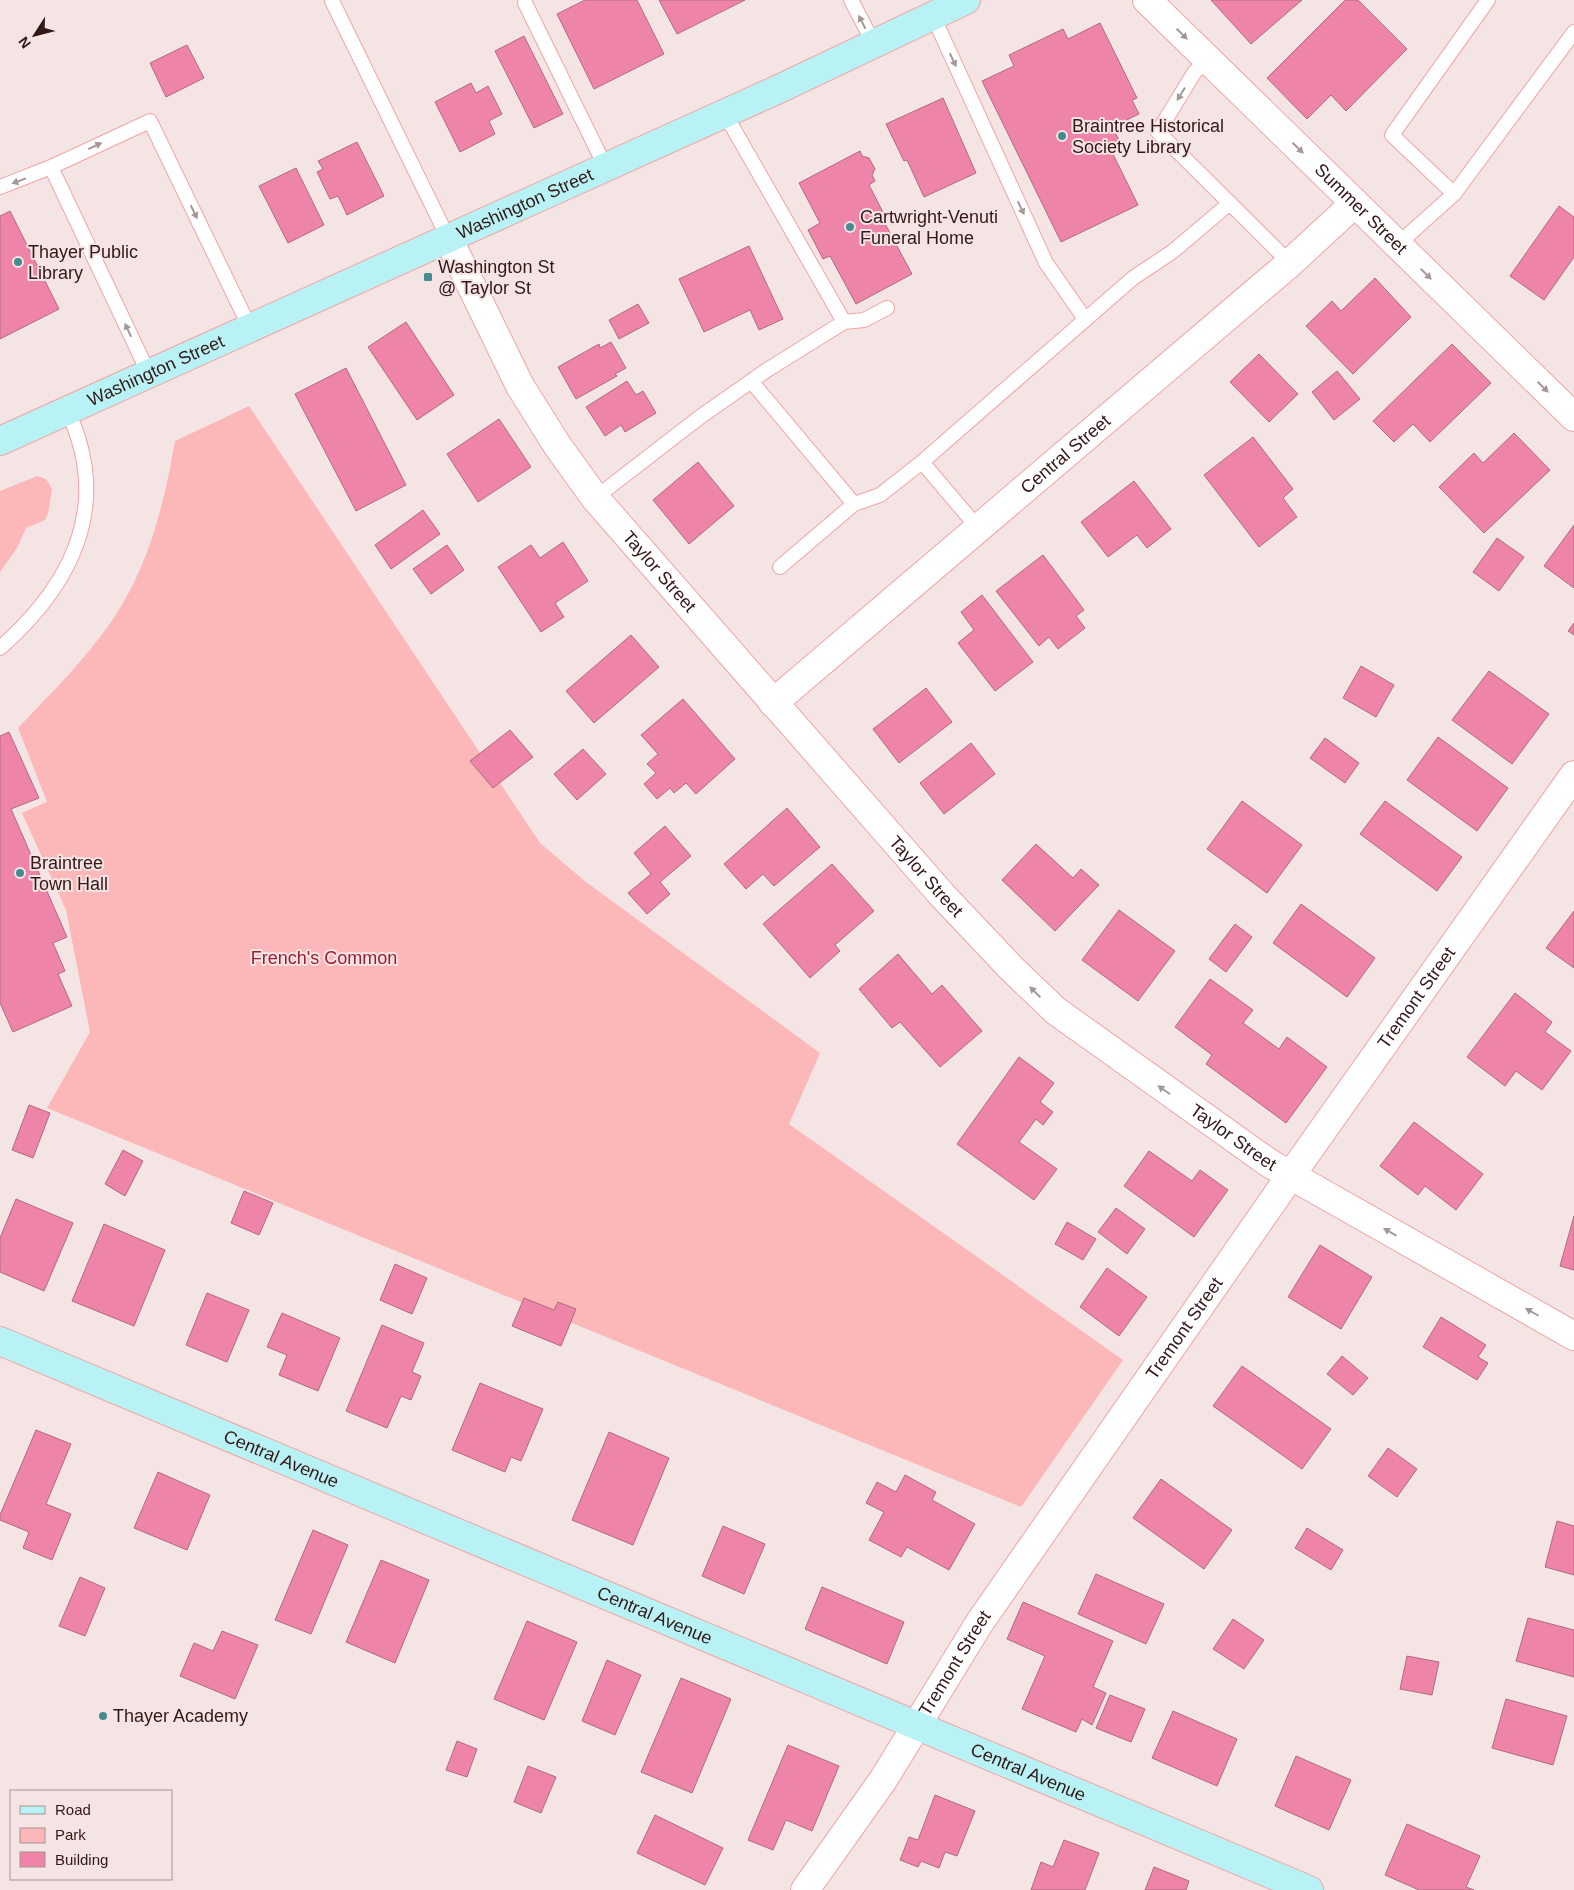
<svg xmlns="http://www.w3.org/2000/svg" width="1574" height="1890" font-family="Helvetica,sans-serif">
  <style>
    .green { fill: #fcb8b8 }
    .building { fill: #ee85a9; stroke: #b06a81 }
    .lines { fill: none; stroke-linecap: round; stroke-linejoin: round }
    .service-casing { stroke: #f3a4a5; stroke-width: 16 }
    .minor-casing { stroke: #f3a4a5; stroke-width: 30 }
    .tertiary-casing { stroke: #f3a4a5; stroke-width: 30 }
    .secondary-casing { stroke: #f3a4a5; stroke-width: 30 }
    .service { stroke: #fff; stroke-width: 14 }
    .minor { stroke: #fff; stroke-width: 28 }
    .tertiary { stroke: #fff; stroke-width: 28 }
    .secondary { stroke: #b9f2f4; stroke-width: 28 }
    .oneway { fill: #a49797 }
    .poi-dot { fill: #448c8f; stroke: #f5e4e4; stroke-width: 2 }
    .labels { text-anchor: middle; dominant-baseline: central; stroke-width: 4; stroke-linejoin: round; paint-order: stroke }
    .poi-label { font-size: 18px; fill: #341718; stroke: #f5e4e4; text-anchor: start }
    .street-label { font-size: 18px; fill: #341718; stroke: #f5e4e4 }
    .park-label { font-size: 18px; fill: #9e1c31; stroke: #f5e4e4 }
  </style>
  <rect width="100%" height="100%" fill="#f5e4e4"/>
  <!-- green -->
  <path class="green" d="M249,406L540,843L586,882L820,1053L789,1124L1123,1360L1021,1507L47,1108L90,1032L66,910L22,813L47,802L18,728C51,693 86,659 113,619C149,566 164,504 175,441Z
    M37,476L46,479L52,489L48,514L45,520L26,528L17,548L0,572V491Z"/>
  <!-- building -->
  <path class="building" d="M585,0H637L664,54L594,89L557,14Z
    M659,0H745L677,34Z
    M1211,0H1302L1251,44Z
    M1345,0H1358L1407,49L1346,111L1331,95L1307,119L1267,78Z
    M1100,23L1137,98L1132,100L1139,114L1112,127L1121,144L1110,148L1138,205L1061,242L982,81L1014,66L1009,55L1063,29L1068,39Z
    M524,36L563,114L534,128L495,51Z
    M187,45L204,78L166,97L150,63Z
    M471,83L476,93L488,86L502,114L489,121L495,134L460,152L435,102Z
    M943,98L976,173L924,197L907,160L904,161L886,124Z
    M357,142L384,196L347,215L338,196L330,199L317,172L323,169L318,161Z
    M860,151L862,156L869,158L875,169L872,175L875,181L869,185L885,216L882,218L912,274L856,304L830,256L823,259L808,230L820,223L799,183Z
    M296,168L324,225L288,243L259,186Z
    M1559,206L1574,217V257L1544,300L1510,276Z
    M10,211L59,309L0,339V216Z
    M749,246L783,319L759,330L750,310L704,332L679,279Z
    M1375,278L1411,317L1353,374L1306,326L1332,301L1341,311Z
    M638,304L649,323L619,339L609,320Z
    M406,322L454,395L417,420L368,347Z
    M611,342L626,368L615,374L617,376L576,399L558,367L599,344L600,348Z
    M1452,344L1491,383L1430,442L1413,424L1394,442L1373,421Z
    M1259,354L1298,394L1269,422L1230,382Z
    M346,368L406,485L356,511L295,394Z
    M1337,371L1360,399L1334,420L1312,392Z
    M627,381L636,395L643,391L656,413L625,432L621,425L605,436L586,407Z
    M499,419L531,467L478,502L447,454Z
    M1514,433L1550,470L1484,533L1439,487L1474,453L1483,463Z
    M1253,437L1293,489L1283,498L1297,517L1259,547L1204,475Z
    M698,462L734,506L689,544L653,500Z
    M1134,481L1171,529L1147,548L1137,535L1108,557L1081,522Z
    M423,510L440,534L391,569L375,545Z
    M1574,525V588L1544,566Z
    M1497,538L1524,557L1499,591L1473,572Z
    M563,542L588,581L555,603L564,617L541,632L498,567L531,545L540,558Z
    M447,545L464,570L431,594L413,569Z
    M1043,555L1084,610L1076,616L1085,628L1058,649L1049,637L1039,646L996,591Z
    M982,595L1033,662L995,691L958,643L974,630L961,612Z
    M1574,623V635L1568,631Z
    M631,635L659,667L594,723L566,691Z
    M1361,666L1394,685L1376,717L1343,698Z
    M1489,671L1549,714L1512,764L1452,720Z
    M926,688L952,722L899,763L873,729Z
    M683,699L735,759L696,794L686,783L674,793L670,788L657,799L644,784L656,773L647,764L658,754L641,735Z
    M510,730L533,757L493,788L470,761Z
    M9,732L39,798L11,809L67,937L53,943L65,971L58,974L72,1006L13,1032L0,1003V736Z
    M1438,737L1508,788L1477,831L1407,780Z
    M1325,738L1359,763L1345,783L1310,758Z
    M971,743L995,774L944,814L920,783Z
    M583,749L606,774L577,800L554,774Z
    M1242,801L1302,845L1267,893L1207,849Z
    M1385,801L1462,857L1437,891L1360,834Z
    M787,808L820,847L774,886L763,874L746,889L724,864Z
    M665,826L691,856L660,882L670,894L647,914L628,893L651,874L634,853Z
    M1036,844L1073,878L1081,869L1099,885L1055,931L1002,880Z
    M832,864L874,911L835,945L840,951L810,978L763,924Z
    M1301,904L1375,958L1347,997L1273,943Z
    M1119,910L1175,951L1138,1001L1082,960Z
    M1574,911V968L1546,948Z
    M1235,924L1252,937L1226,972L1209,959Z
    M898,954L932,994L942,985L982,1031L940,1067L900,1022L892,1028L859,989Z
    M1210,979L1253,1010L1243,1023L1279,1049L1287,1037L1327,1067L1286,1123L1206,1064L1212,1055L1175,1027Z
    M1515,993L1552,1022L1545,1032L1571,1051L1542,1090L1516,1071L1505,1086L1467,1057Z
    M1019,1057L1054,1083L1040,1102L1053,1112L1043,1125L1036,1119L1019,1142L1057,1169L1034,1200L957,1144Z
    M29,1105L50,1113L33,1158L12,1150Z
    M1414,1122L1483,1174L1456,1210L1425,1186L1418,1195L1380,1166Z
    M123,1150L143,1161L125,1196L105,1184Z
    M1149,1151L1192,1181L1200,1170L1228,1190L1194,1237L1124,1186Z
    M244,1191L273,1203L259,1235L231,1223Z
    M16,1199L73,1223L44,1291L0,1272V1238Z
    M1116,1208L1145,1229L1127,1254L1098,1232Z
    M1574,1216V1270L1560,1266Z
    M1067,1222L1096,1239L1083,1260L1055,1244Z
    M104,1224L165,1250L134,1326L72,1301Z
    M1320,1245L1372,1277L1341,1329L1288,1297Z
    M395,1264L427,1278L412,1314L380,1300Z
    M1107,1268L1147,1297L1119,1336L1080,1307Z
    M207,1293L249,1310L227,1362L186,1345Z
    M524,1298L554,1310L558,1302L576,1309L561,1346L512,1326Z
    M282,1313L340,1338L318,1391L279,1375L287,1355L267,1347Z
    M1441,1317L1486,1345L1478,1357L1488,1363L1477,1380L1423,1347Z
    M382,1325L424,1343L412,1372L421,1376L411,1400L401,1396L387,1428L346,1411Z
    M1342,1356L1368,1378L1353,1395L1327,1374Z
    M1242,1366L1331,1429L1302,1469L1213,1406Z
    M480,1383L543,1409L521,1461L511,1457L505,1472L452,1450Z
    M36,1430L71,1444L46,1504L71,1514L52,1560L23,1548L29,1532L0,1520V1515Z
    M609,1432L669,1458L633,1545L572,1520Z
    M1388,1448L1417,1469L1397,1497L1368,1476Z
    M158,1472L210,1495L187,1550L134,1528Z
    M905,1475L936,1492L932,1500L975,1524L949,1570L907,1547L901,1557L869,1540L884,1512L866,1503L877,1482L896,1492Z
    M1161,1479L1232,1530L1204,1569L1133,1518Z
    M1557,1521L1574,1526V1575L1545,1567Z
    M723,1526L765,1544L744,1594L702,1576Z
    M1307,1528L1343,1550L1331,1570L1295,1548Z
    M313,1530L348,1545L311,1634L275,1620Z
    M381,1560L429,1580L395,1663L346,1642Z
    M1096,1574L1164,1604L1146,1644L1078,1614Z
    M80,1577L105,1588L85,1636L59,1626Z
    M822,1587L904,1622L887,1664L805,1629Z
    M1023,1602L1113,1641L1093,1687L1106,1693L1092,1725L1082,1719L1076,1732L1022,1709L1045,1656L1007,1639Z
    M1528,1618L1574,1630V1677L1516,1661Z
    M1233,1619L1264,1640L1244,1669L1213,1649Z
    M527,1621L577,1642L544,1720L494,1699Z
    M222,1631L258,1645L235,1699L180,1676L194,1643L213,1651Z
    M1407,1656L1439,1662L1432,1695L1400,1689Z
    M607,1660L641,1675L615,1735L582,1721Z
    M681,1678L731,1699L692,1793L641,1772Z
    M1110,1695L1145,1709L1131,1742L1096,1728Z
    M1506,1699L1567,1716L1553,1765L1492,1748Z
    M1173,1711L1237,1739L1217,1786L1152,1758Z
    M457,1741L477,1749L467,1777L446,1770Z
    M788,1745L839,1766L812,1831L786,1820L773,1850L748,1840Z
    M1296,1756L1351,1780L1329,1830L1275,1806Z
    M528,1766L556,1777L541,1813L514,1802Z
    M935,1795L975,1811L957,1856L945,1852L939,1868L921,1861L918,1867L900,1860L909,1837L918,1840Z
    M655,1815L723,1848L705,1885L637,1853Z
    M1407,1824L1480,1856L1466,1887L1474,1890H1419L1385,1875Z
    M1064,1840L1099,1853L1085,1890H1031L1041,1862L1053,1867Z
    M1154,1867L1189,1881L1186,1890H1145Z"/>
  <g class="lines">
    <defs>
      <path id="service" d="M851,0L874,44
        M332,1L449,240
        M525,3L606,168
        M933,16L1046,263L1085,319
        M1207,59L1194,73L1158,132L1290,263
        M51,167L150,121L250,328
        M0,187L51,167L149,374
        M1454,194L1574,32
        M1397,245L1454,194L1392,135L1488,0
        M844,322L864,320L887,308
        M751,381L854,504
        M922,462L978,528
        M595,498L700,417L767,370L844,322L725,114
        M780,567L854,504L880,495L922,462L1133,278L1172,252L1230,203
        M0,648C73,584 112,504 67,410"/>
      <g id="minor">
        <path id="s1" d="M1147,0L1574,417"/>
        <path id="s2" d="M449,240L520,386L557,445L595,498L942,895L1011,968L1056,1011L1269,1163L1574,1336"/>
        <path id="s3" d="M773,703L1290,263L1355,203"/>
      </g>
      <g id="tertiary">
        <path id="s4" d="M805,1890L883,1780L980,1622L1291,1175L1574,775"/>
      </g>
      <g id="secondary">
        <path id="s5" d="M0,441L781,88L966,0"/>
        <path id="s6" d="M0,1341L1309,1890"/>
      </g>
    </defs>
    <!-- service casing -->
    <use href="#service" class="service-casing"/>
    <!-- minor casing -->
    <use href="#minor" class="minor-casing"/>
    <!-- tertiary casing -->
    <use href="#tertiary" class="tertiary-casing"/>
    <!-- secondary casing -->
    <use href="#secondary" class="secondary-casing"/>
    <!-- service -->
    <use href="#service" class="service"/>
    <!-- minor -->
    <use href="#minor" class="minor"/>
    <!-- tertiary -->
    <use href="#tertiary" class="tertiary"/>
    <!-- secondary -->
    <use href="#secondary" class="secondary"/>
  </g>
  <!-- one-way arrows -->
  <defs><path id="oneway-solid" d="M-6-.8H1V-3.2L6.5 0L1 3.2V.8H-6Z" transform="scale(1.25)"/></defs>
  <g class="oneway">
    <use href="#oneway-solid" transform="translate(862 22) rotate(-117)"/>
    <use href="#oneway-solid" transform="translate(1182 34) rotate(44)"/>
    <use href="#oneway-solid" transform="translate(953 60) rotate(65)"/>
    <use href="#oneway-solid" transform="translate(1181 94) rotate(122)"/>
    <use href="#oneway-solid" transform="translate(95 146) rotate(-25)"/>
    <use href="#oneway-solid" transform="translate(1298 148) rotate(44)"/>
    <use href="#oneway-solid" transform="translate(19 181) rotate(160)"/>
    <use href="#oneway-solid" transform="translate(1021 208) rotate(65)"/>
    <use href="#oneway-solid" transform="translate(194 212) rotate(64)"/>
    <use href="#oneway-solid" transform="translate(1426 274) rotate(44)"/>
    <use href="#oneway-solid" transform="translate(128 330) rotate(-115)"/>
    <use href="#oneway-solid" transform="translate(1543 387) rotate(44)"/>
    <use href="#oneway-solid" transform="translate(1035 992) rotate(-136)"/>
    <use href="#oneway-solid" transform="translate(1164 1090) rotate(-145)"/>
    <use href="#oneway-solid" transform="translate(1390 1232) rotate(-150)"/>
    <use href="#oneway-solid" transform="translate(1532 1312) rotate(-150)"/>
  </g>
  <!-- markers -->
  <g class="poi-dot">
    <circle cx="1062" cy="136" r="5"/>
    <circle cx="850" cy="227" r="5"/>
    <circle cx="18" cy="262" r="5"/>
    <rect x="423" y="272" width="10" height="10" rx="2.5"/>
    <circle cx="20" cy="873" r="5"/>
    <circle cx="103" cy="1716" r="5"/>
  </g>
  <g class="labels">
    <!-- poi labels -->
    <g class="poi-label">
      <text x="1072" y="126">Braintree Historical<tspan x="1072" dy="21">Society Library</tspan></text>
      <text x="860" y="217">Cartwright-Venuti<tspan x="860" dy="21">Funeral Home</tspan></text>
      <text x="28" y="252">Thayer Public<tspan x="28" dy="21">Library</tspan></text>
      <text x="438" y="267">Washington St<tspan x="438" dy="21">@ Taylor St</tspan></text>
      <text x="30" y="863">Braintree<tspan x="30" dy="21">Town Hall</tspan></text>
      <text x="113" y="1716">Thayer Academy</text>
    </g>
    <!-- street labels -->
    <g class="street-label">
      <text stroke="none"><textPath href="#s5" startOffset="576">Washington Street</textPath></text>
      <text stroke="none"><textPath href="#s1" startOffset="299">Summer Street</textPath></text>
      <text stroke="none"><textPath href="#s5" startOffset="171">Washington Street</textPath></text>
      <text stroke="none"><textPath href="#s3" startOffset="384">Central Street</textPath></text>
      <text stroke="none"><textPath href="#s2" startOffset="395">Taylor Street</textPath></text>
      <text stroke="none"><textPath href="#s2" startOffset="800">Taylor Street</textPath></text>
      <text stroke="none"><textPath href="#s4" startOffset="1082">Tremont Street</textPath></text>
      <text stroke="none"><textPath href="#s2" startOffset="1205">Taylor Street</textPath></text>
      <text stroke="none"><textPath href="#s4" startOffset="678">Tremont Street</textPath></text>
      <text stroke="none"><textPath href="#s6" startOffset="305">Central Avenue</textPath></text>
      <text stroke="none"><textPath href="#s6" startOffset="710">Central Avenue</textPath></text>
      <text stroke="none"><textPath href="#s4" startOffset="272">Tremont Street</textPath></text>
      <text stroke="none"><textPath href="#s6" startOffset="1115">Central Avenue</textPath></text>
    </g>
    <!-- park labels -->
    <g class="park-label">
      <text x="324" y="958">French's Common</text>
    </g>
  </g>
  <!-- legend -->
  <rect x="10" y="1790" width="162" height="90" fill="#f5e4e4" stroke="#a89292"/>
  <rect x="20" y="1806" width="25" height="8" fill="#b9f2f4" stroke="#a89292"/>
  <text x="55" y="1815" font-size="15" fill="#341718">Road</text>
  <rect x="20" y="1828" width="25" height="15" fill="#fcb8b8" stroke="#a89292"/>
  <text x="55" y="1840" font-size="15" fill="#341718">Park</text>
  <rect x="20" y="1852" width="25" height="15" fill="#ee85a9" stroke="#a89292"/>
  <text x="55" y="1865" font-size="15" fill="#341718">Building</text>
  <!-- north arrow -->
  <g transform="translate(35 35) rotate(234)" stroke="#f5e4e4" stroke-width="4" paint-order="stroke">
  <path d="M0-4L9 19L0 12L-9 19Z" fill="#341718"/>
  <text y="-8" font-size="14" font-weight="bold" text-anchor="middle" fill="#341718">N</text>
  </g>
</svg>
